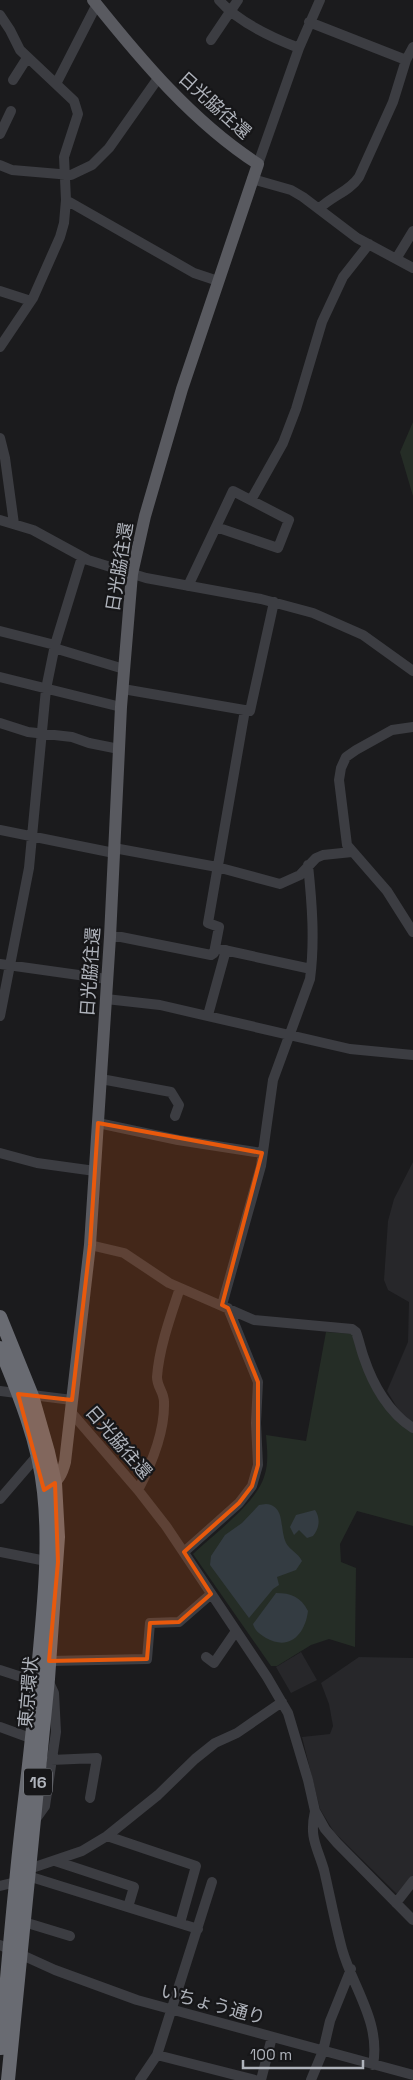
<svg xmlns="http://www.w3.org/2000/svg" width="413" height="2080" font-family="'Space Grotesk','Noto Sans JP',sans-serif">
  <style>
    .built { fill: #27272a }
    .green { fill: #252d26 }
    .water { fill: #343c42 }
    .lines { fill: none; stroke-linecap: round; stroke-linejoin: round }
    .minor { stroke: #3c3d42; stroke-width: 10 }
    .major { stroke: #595a60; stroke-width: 12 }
    .highway { stroke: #696b72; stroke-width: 14 }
    .marked { fill: #e8590c; fill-opacity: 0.2; stroke: #e8590c; stroke-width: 4; stroke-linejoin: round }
    .labels { text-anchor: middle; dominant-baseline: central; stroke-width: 4.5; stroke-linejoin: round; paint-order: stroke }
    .shield { fill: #161618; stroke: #81848a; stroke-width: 1 }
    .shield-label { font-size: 16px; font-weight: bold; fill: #afb3bb }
    .street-label { font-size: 18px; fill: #afb3bb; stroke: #161618 }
  </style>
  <rect width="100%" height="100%" fill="#1b1b1d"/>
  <!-- built -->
  <path class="built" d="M413,1162V1424L401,1414L387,1391L408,1342L409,1302L388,1290L384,1280L388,1221L394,1199Z
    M301,1652L317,1680L291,1693L276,1667Z
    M359,1657L413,1658V1878L399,1896L334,1832L320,1809L302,1737L330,1734L333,1726L329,1704L321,1683Z"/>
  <!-- green -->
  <path class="green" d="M413,422V496L400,452Z
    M326,1332L355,1334L373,1383L413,1430V1526L357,1511L340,1544L341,1562L356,1568L355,1647L329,1639L311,1645L277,1666H271L193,1554C214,1534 256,1503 264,1477C269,1463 267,1449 266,1435L306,1441Z"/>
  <!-- water -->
  <path class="water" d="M266,1504C286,1506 279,1528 286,1543C290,1550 298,1553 302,1561L296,1570L277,1577L279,1585L273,1589L249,1618L210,1565L211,1556L225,1535L242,1523L259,1505Z
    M315,1510C321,1519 319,1529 313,1536L307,1538L299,1530L294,1535L290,1527L296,1515Z
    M276,1593C291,1593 301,1597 308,1611C305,1635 289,1651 266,1638C260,1634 255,1631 253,1624Z"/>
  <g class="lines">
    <!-- minor -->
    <path class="minor" d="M219,0C237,21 273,38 299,48
      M0,15L10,30L20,50L74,101L78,114L64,157L66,200L64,223L60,237L33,298L0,347
      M309,22L406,60
      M211,40L238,0
      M13,80L27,58
      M56,84L97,4
      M0,134L11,111
      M258,164L299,48L320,0
      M0,165L12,170L71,175L92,165L109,148L159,77
      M252,179L291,190L303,197L357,238L413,268
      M66,200L194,273L218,281
      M320,208C332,196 350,191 359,177L393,102L406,60L413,47
      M396,259L413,231
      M0,291L31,301
      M0,438L5,458L14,524
      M251,500L283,443L296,409L322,322L343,277L369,244
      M0,520L33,530L88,560L146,578L261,599L313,613L363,635L413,671
      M188,586L233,491L289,520L278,548L216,527
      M0,631L55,645
      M54,648L124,669
      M0,677L121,707
      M123,689L250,711L274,602
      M0,723L28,732L72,737L89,743L119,749
      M413,727L392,730L356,750L346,757L341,768L339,780L347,845L387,891L413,932
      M0,830L114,853
      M114,848L217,867L280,884L300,875L316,858L323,855L352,852
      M110,937H121L211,955L214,953L219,927L208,923L245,710
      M215,948L311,969
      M0,964L107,979
      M106,999L160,1005L350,1049L413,1055
      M208,1015L226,950
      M0,1016L29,868L46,689L55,645L82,557
      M101,1079L171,1092L179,1105L175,1116
      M98,1123L178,1140L262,1153
      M0,1153L37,1163L95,1171
      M90,1245L124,1253L169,1283L254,1320L352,1329L356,1332C359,1340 361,1350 364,1358C373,1385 389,1413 413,1428
      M222,1305L261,1166L273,1080L310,979C315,941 312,903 308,865
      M0,1391L72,1400
      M70,1411L138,1490L166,1526L267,1677L288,1713L308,1780L315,1811L325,1829L337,1843L413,1920
      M138,1490C151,1465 165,1430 164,1402C164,1392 157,1387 157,1377C159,1348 171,1315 180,1288
      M0,1499L37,1456
      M0,1552L46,1561
      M184,1552L239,1503L252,1486L258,1465L256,1423L258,1382L228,1308
      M206,1657L214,1663L236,1631
      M49,1661L147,1659L150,1623L179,1622L211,1594
      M0,1670L37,1682
      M0,1727L33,1739
      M51,1760L97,1758L90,1798
      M315,1811C309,1838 317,1846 324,1870C330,1896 335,1923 342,1949C353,1988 381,2022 373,2065
      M35,1820L45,1806L56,1732L54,1693L48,1680
      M107,1836L196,1866L180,1923
      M55,1861L134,1887L128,1907
      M29,1869L82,1851L107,1836L158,1795L195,1759L215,1743L237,1733L282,1702
      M28,1876L198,1929
      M0,1886L16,1882
      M396,1903L413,1881
      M24,1922L70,1936
      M0,1945L55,1970L137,2000L413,2075
      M157,2055L255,2080
      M140,2080L157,2055L212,1882
      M261,2080L272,2037
      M311,2080L323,2051L330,2021L351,1969"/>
    <!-- major -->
    <path class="major" d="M48,1488C58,1481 62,1474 65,1462L90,1245L110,937L121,707L132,574L145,516L182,389L258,164C193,122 141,60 93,0"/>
    <!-- highway -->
    <path class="highway" d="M0,1317L32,1396L48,1452L55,1483L58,1537L48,1679L8,2080
      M0,1348C19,1393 39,1443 44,1492C51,1556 42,1620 37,1684C32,1751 22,1816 16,1883C10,1938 6,1993 1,2048"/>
  </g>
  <!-- marked area -->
  <path class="marked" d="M98,1123L262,1153L222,1305L228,1308L258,1382V1465L252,1486L239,1503L184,1552L211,1594L179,1622L150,1623L147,1659L49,1661L58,1562L55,1483L44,1490L18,1394L72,1400L90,1245Z"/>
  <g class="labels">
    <!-- shield labels -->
    <rect class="shield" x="24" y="1768.5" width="28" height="27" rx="4"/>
    <g class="shield-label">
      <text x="38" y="1782">16</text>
    </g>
    <!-- street labels -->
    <g class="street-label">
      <text transform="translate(215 105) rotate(42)">日光脇往還</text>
      <text transform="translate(119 567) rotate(-81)">日光脇往還</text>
      <text transform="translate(90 972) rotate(-86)">日光脇往還</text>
      <text transform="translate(119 1442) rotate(49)">日光脇往還</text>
      <text transform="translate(28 1692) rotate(-85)">東京環状</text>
      <text transform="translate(213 2004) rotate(15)">いちょう通り</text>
    </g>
  </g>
  <!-- scale -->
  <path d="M243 2060v8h120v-8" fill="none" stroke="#afb3bb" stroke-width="2.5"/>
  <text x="250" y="2060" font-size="15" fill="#afb3bb" stroke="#161618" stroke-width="4" paint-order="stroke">100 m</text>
</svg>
